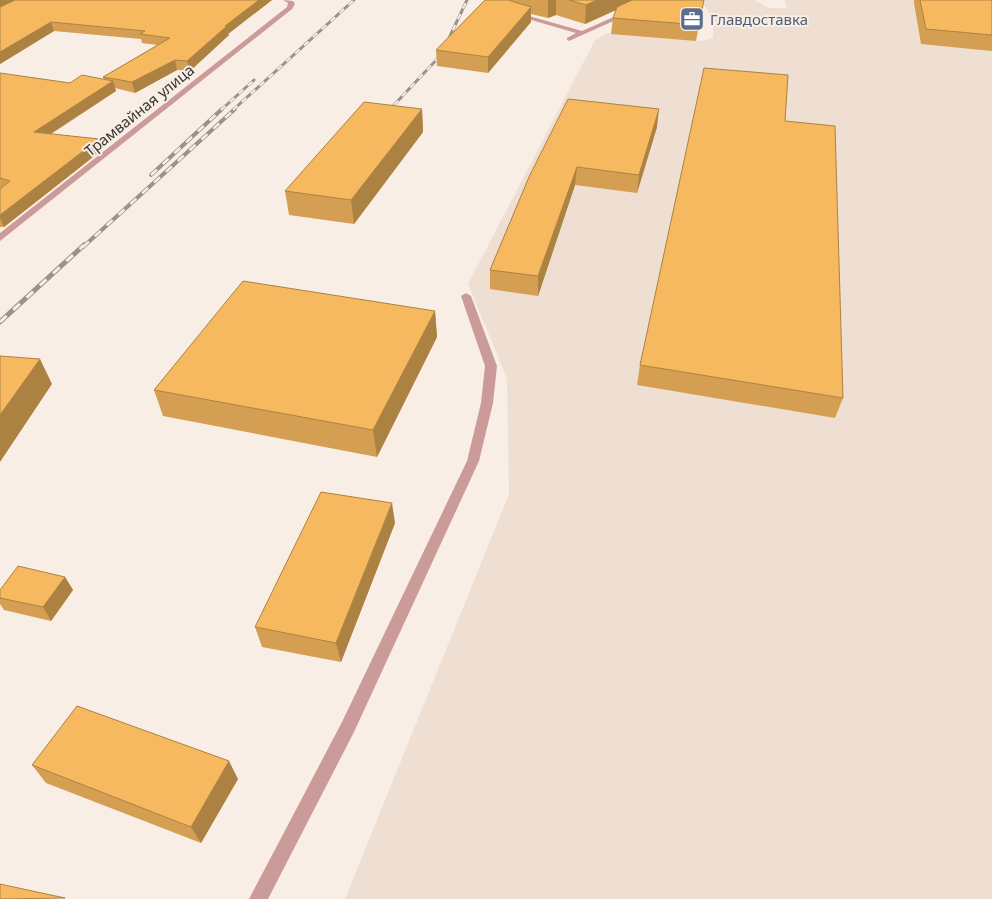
<svg xmlns="http://www.w3.org/2000/svg" width="992" height="899" font-family="'Noto Sans',sans-serif">
  <style>
    .built { fill: #efdfd2 }
    .lines { fill: none; stroke-linecap: round; stroke-linejoin: round }
    .service { fill: #cb9b9a; fill-rule: evenodd }
    .minor { fill: #cb9b9a; fill-rule: evenodd }
    .rail-far2-casing { stroke: #9a928d; stroke-width: 3 }
    .rail-far1-casing { stroke: #9a928d; stroke-width: 4 }
    .rail-casing { stroke: #9a928d; stroke-width: 5 }
    .rail-far2 { stroke: #f9eee6; stroke-width: 2; stroke-dasharray: 6; stroke-linecap: butt }
    .rail-far1 { stroke: #f9eee6; stroke-width: 2.5; stroke-dasharray: 8; stroke-linecap: butt }
    .rail { stroke: #f9eee6; stroke-width: 3; stroke-dasharray: 9; stroke-linecap: butt }
    .wall { fill: #d49f52 }
    .shaded-wall { fill: #ac8242 }
    .building { fill: #f6b95f; stroke: #ac8242 }
    .labels { text-anchor: middle; dominant-baseline: central; stroke-width: 4; stroke-linejoin: round; paint-order: stroke }
    .far-service-label { font-size: 15px; fill: #4e5e75; stroke: #f9eee6; text-anchor: start }
    .far-street-label { font-size: 15px; fill: #3a3633; stroke: #f9eee6 }
  </style>
  <rect width="100%" height="100%" fill="#f9eee6"/>
  <!-- built -->
  <path class="built" d="M701,0H755L768,8H787L784,0H992V899H345L509,494L507,379L468,284L595,40L607,33L700,41L713,38V20Z"/>
  <g class="lines">
    <!-- service -->
    <path class="service" d="M495,0H501L497,5L501,8L582,31L652,0H660L569,41L567,40V38L576,33L497,10L491,6Z
      M466,293L471,296L497,366L493,403L479,461L354,732L268,899H249L342,722L467,461L481,403L485,366L461,296Z"/>
    <!-- minor -->
    <path class="minor" d="M283,0L293,1L295,4L292,9L0,241V233L287,7L288,3Z"/>
    <defs>
      <path id="rail-far2" d="M394,105L441,55L467,0
        M221,110L254,80
        M233,110L354,0"/>
      <path id="rail-far1" d="M151,175L222,109
        M83,247L235,109"/>
      <path id="rail" d="M0,322L84,245"/>
    </defs>
    <!-- rail-far2 casing -->
    <use href="#rail-far2" class="rail-far2-casing"/>
    <!-- rail-far1 casing -->
    <use href="#rail-far1" class="rail-far1-casing"/>
    <!-- rail casing -->
    <use href="#rail" class="rail-casing"/>
    <!-- rail-far2 -->
    <use href="#rail-far2" class="rail-far2"/>
    <!-- rail-far1 -->
    <use href="#rail-far1" class="rail-far1"/>
    <!-- rail -->
    <use href="#rail" class="rail"/>
  </g>
  <!-- wall -->
  <path class="wall" d="M0,0H272L228,34L229,35L190,71L177,70L135,93L115,88L116,91L51,134L99,139L102,150L4,227H0V189L1,188H0V73L70,83L104,80L103,77L157,45L142,43L141,39L54,31L0,64Z
    M485,0H704L696,41L611,34L613,18L616,10L585,24L556,15L548,18L531,14V22L488,73L437,66L436,50Z
    M914,0H992V51L921,44L914,3Z
    M422,109L423,132L354,224L289,215L285,191Z
    M785,121L843,398L835,418L637,385L640,365Z
    M657,127L637,193L575,185L538,296L490,289V270L529,177Z
    M435,311L437,337L377,457L163,416L154,390Z
    M395,523L341,662L262,647L255,627Z
    M65,577L73,590L51,621L4,610L0,604V590Z
    M32,765L238,779L201,843L46,783Z"/>
  <!-- shaded-wall -->
  <path class="shaded-wall" d="M0,0H21L0,11Z
    M259,0H272L228,34L229,35L190,71L187,61L225,26Z
    M548,0H556V15L548,18Z
    M597,0H638L585,24L586,5Z
    M531,7V22L488,73V57Z
    M51,22L54,31L0,64V52Z
    M175,60L177,70L135,93L132,82Z
    M113,81L116,91L38,142L34,132Z
    M422,109L423,132L354,224L351,200Z
    M659,109L657,127L637,193L639,175Z
    M99,139L102,150L4,227L0,218V215Z
    M577,167L575,185L538,296V276Z
    M435,311L437,337L377,457L373,430Z
    M40,359L52,384L0,462V415Z
    M392,503L395,523L341,662L336,643Z
    M65,577L73,590L51,621L43,607Z
    M229,761L238,779L201,843L191,827Z"/>
  <!-- building -->
  <path class="building" d="M15,0H259L225,26H227L187,61L175,60L132,82L103,77L170,38L140,34L145,31L51,22L0,52V7Z
    M485,0H508L531,7L488,57L436,50Z
    M569,0H597L586,5Z
    M632,0H704L699,25L613,18L617,7Z
    M920,0H992V35L926,29Z
    M704,68L788,75L785,121L835,126L843,398L640,365Z
    M0,73L70,83L82,75L113,81L34,132L99,139L0,215V189L10,181L0,178Z
    M568,99L659,109L639,175L577,167L538,276L490,270L529,177Z
    M364,102L422,109L351,200L285,191Z
    M243,281L435,311L373,430L154,390Z
    M0,356L40,359L0,415Z
    M321,492L392,503L336,643L255,627Z
    M18,566L65,577L43,607L0,598V590Z
    M77,706L229,761L191,827L32,765Z
    M0,884L65,898L0,899Z"/>
  <!-- icons -->
  <defs>
    <symbol id="office-square" viewBox="-11 -11 22 22"><rect x="-9" y="-9" width="18" height="18" rx="4" fill="#5c6f8a" stroke="#f9eee6"/><path d="M-6-3h4V-5.5h4V-3h4V5H-6ZM-1-4.5V-3h2v-1.5ZM-6 0V1H6V0Z" fill="#fff"/></symbol>
  </defs>
  <g fill-rule="evenodd">
    <use href="#office-square" x="678" y="5" width="28" height="28"/>
  </g>
  <g class="labels">
    <!-- far-service labels -->
    <g class="far-service-label">
      <text x="710" y="19">Главдоставка</text>
    </g>
    <!-- far-street labels -->
    <g class="far-street-label">
      <text transform="translate(139 110) rotate(-39)">Трамвайная улица</text>
    </g>
  </g>
</svg>
